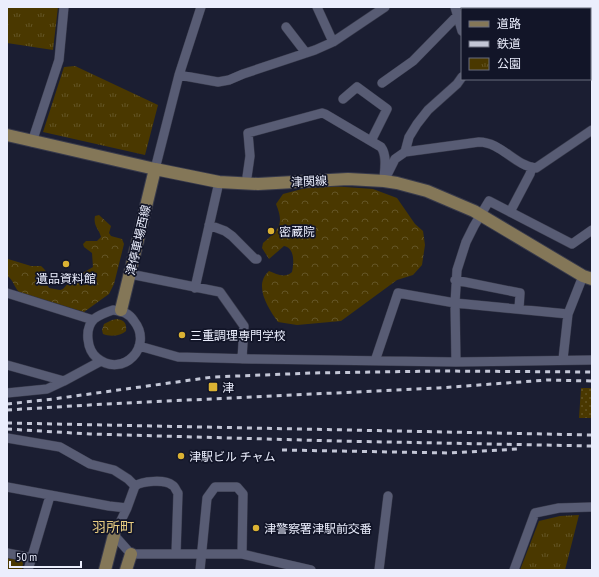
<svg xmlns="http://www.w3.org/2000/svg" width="599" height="577" font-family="'PT Sans Narrow','Noto Sans JP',sans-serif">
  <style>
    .grass { fill: url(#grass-dots) }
    .forest { fill: url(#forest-crowns) }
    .park { fill: url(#park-tufts) }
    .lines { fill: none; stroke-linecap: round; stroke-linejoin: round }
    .minor-casing { stroke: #383a4b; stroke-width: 10 }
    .major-casing { stroke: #383a4b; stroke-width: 14 }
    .minor { stroke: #585c74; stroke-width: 9 }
    .major { stroke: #847758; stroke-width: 12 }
    .rail { stroke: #c3c6d6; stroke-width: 3; stroke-dasharray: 5 5; stroke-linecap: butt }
    .poi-dot { fill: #dbb233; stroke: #121528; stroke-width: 1.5 }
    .labels { text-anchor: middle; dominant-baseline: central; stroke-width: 3.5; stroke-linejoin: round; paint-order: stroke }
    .street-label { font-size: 12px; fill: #ebeefd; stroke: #121528 }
    .poi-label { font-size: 12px; fill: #ebeefd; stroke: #121528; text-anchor: start }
    .quarter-label { font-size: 14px; fill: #e9cd81; stroke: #121528 }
  </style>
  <defs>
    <pattern id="grass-dots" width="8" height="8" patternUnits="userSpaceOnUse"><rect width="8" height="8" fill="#4a3800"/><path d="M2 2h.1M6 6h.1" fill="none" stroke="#645526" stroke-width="1.8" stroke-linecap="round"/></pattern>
    <pattern id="forest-crowns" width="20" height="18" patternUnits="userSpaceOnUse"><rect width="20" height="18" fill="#4a3800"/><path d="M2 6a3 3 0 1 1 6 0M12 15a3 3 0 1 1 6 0" fill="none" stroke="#645526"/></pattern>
    <pattern id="park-tufts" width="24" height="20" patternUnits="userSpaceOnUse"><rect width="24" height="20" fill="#4a3800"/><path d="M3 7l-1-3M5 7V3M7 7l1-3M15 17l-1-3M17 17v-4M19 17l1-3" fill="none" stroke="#645526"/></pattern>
  </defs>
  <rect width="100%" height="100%" fill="#1b1e32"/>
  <!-- grass -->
  <path class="grass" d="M581,388H592V418H579Z"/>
  <!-- forest -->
  <path class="forest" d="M317,185L373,189L397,198L415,224L423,231L425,245L422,265L413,275L397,280L341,321L297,325L278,322C268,308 253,285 269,271C277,274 284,279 292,272C294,263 295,248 284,246L269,259L262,248L263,243C278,229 285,226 276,204L283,194Z
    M99,215L111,226L109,233L111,236L122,239L124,244L114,284L109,294L84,312L19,292C14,287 13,279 7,276L8,259L31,266H41C48,272 49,276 48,286L49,288L60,290L63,289L72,279L93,267L92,253L84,247L83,244L86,241H97L101,237C99,229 93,226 95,216Z
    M117,319C124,320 127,323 126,331C121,336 110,337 103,334L102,330L104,324L112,320Z"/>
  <!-- park -->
  <path class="park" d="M7,7H58L53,50L7,43Z
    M75,66L158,105L145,155L43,132L64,67Z
    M579,515L565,570H520L539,521L560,516Z
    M7,558L21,560L23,563L22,570H7Z"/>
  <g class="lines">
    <defs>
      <path id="minor" d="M317,7L333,42
        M455,7L462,31
        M555,7L557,9
        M530,9L532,7
        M286,27L306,53
        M590,45L592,47
        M179,75L218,82L229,80L243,74L315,50L333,42L385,7
        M382,83L413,61L458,15
        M343,99L357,87L387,109L371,141
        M32,142L59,60L64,7
        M405,152L409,137L417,124L428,110L457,84L462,77
        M155,169L179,75L201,7
        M384,181L395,159L405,152L479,142C501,142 515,166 536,168L592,130
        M246,184L250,156L248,133L322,113L325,114L381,147C387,155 385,168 384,177
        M510,212L530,174L532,167
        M209,225L225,231L232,236L255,259H257
        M130,274L220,292L244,326L242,359
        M455,280L520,293L519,309
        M195,288L219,182
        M7,293L93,320
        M113,310C122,311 129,313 134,321C154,346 123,379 97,358C87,350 84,329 94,319C99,315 107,312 113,310Z
        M139,346L178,357L252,359L456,362L592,360
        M563,359L568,314L583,276
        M375,361L398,293L455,303L568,314
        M456,362L455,303L457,270L466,242L474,226L489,201L572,244L592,230
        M7,365L64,381L101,361
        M7,393L47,389L64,381
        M7,438L60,447L90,464L114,470L128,479L135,486
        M7,487L109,506L127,508
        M7,553L32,558
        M176,554L178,493C176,491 175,486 172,485C165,479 142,481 135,486L127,508L114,535L131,554H242L311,570
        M28,570L50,496
        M200,570L207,498L215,487H237L243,494L242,554
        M379,570L388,496
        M514,570L535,513L559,508L592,507"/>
      <path id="major" d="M7,135L155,169L219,182L258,184L348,179L384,181L397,183L427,191L474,211L583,276L592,279
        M121,310L155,169
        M105,570L114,535
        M126,570L131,554"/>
    </defs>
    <!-- minor casing -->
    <use href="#minor" class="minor-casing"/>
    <!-- major casing -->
    <use href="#major" class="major-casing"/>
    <!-- minor -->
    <use href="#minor" class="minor"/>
    <!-- major -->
    <use href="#major" class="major"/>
    <!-- rail -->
    <path class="rail" d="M7,404L53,399L213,377L312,373L439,371L592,372
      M7,410L106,404L438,388L547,380L592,381
      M7,423L592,435
      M7,429L90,434L337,441L592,446
      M282,450L449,453L518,449"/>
  </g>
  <!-- markers -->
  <g class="poi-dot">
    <circle cx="271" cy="231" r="4"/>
    <circle cx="66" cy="264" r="4"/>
    <circle cx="182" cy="335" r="4"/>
    <rect x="208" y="382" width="10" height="10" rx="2"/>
    <circle cx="181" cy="456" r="4"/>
    <circle cx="256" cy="528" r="4"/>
  </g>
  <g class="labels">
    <!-- street labels -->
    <g class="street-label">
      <text transform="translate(309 181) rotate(-3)">津関線</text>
      <text transform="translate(138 240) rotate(-77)">津停車場西線</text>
    </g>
    <!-- poi labels -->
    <g class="poi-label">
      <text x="279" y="231">密蔵院</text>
      <text x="66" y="278" text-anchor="middle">遺品資料館</text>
      <text x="190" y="335">三重調理専門学校</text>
      <text x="222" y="387">津</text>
      <text x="189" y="456">津駅ビル チャム</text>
      <text x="264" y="528">津警察署津駅前交番</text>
    </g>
    <!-- quarter labels -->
    <g class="quarter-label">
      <text x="113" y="527">羽所町</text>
    </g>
  </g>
  <!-- border -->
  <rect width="599" height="577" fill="none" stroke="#ebeefd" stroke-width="16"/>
  <!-- legend -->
  <rect x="461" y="8" width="130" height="72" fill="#121528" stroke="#696c7d"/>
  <rect x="469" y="21" width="20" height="6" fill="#847758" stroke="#696c7d"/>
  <text x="497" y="28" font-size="12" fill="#ebeefd">道路</text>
  <rect x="469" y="41" width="20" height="6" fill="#c3c6d6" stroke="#696c7d"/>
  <text x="497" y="48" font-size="12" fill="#ebeefd">鉄道</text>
  <rect x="469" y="58" width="20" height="12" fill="url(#park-tufts)" stroke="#696c7d"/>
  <text x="497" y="68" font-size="12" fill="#ebeefd">公園</text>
  <!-- scale -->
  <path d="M10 561v6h71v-6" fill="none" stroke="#ebeefd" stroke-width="2"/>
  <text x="16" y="561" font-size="12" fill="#ebeefd" stroke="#121528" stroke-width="3" paint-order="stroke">50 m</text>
</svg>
